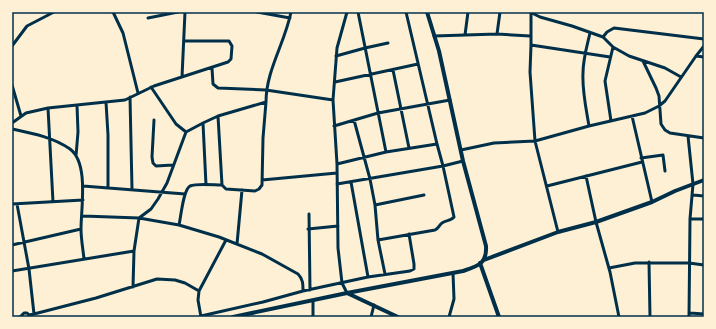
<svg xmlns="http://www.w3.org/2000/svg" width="716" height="329" font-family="'PT Sans',sans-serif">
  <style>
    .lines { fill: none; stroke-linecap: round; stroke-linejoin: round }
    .minor { stroke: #003049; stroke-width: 3 }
    .tertiary { stroke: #003049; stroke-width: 4 }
    .neatline { fill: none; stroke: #003049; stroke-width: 1.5 }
  </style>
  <rect width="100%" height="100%" fill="#fdf0d5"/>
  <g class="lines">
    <!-- minor -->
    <path class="minor" d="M113,12L123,33L138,93
      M257,12L290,18
      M347,12L337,48L333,100L337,164L338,248L342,283L347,293
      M358,12L386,152
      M530,12L540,17L572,26L603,37L613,47L629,56L665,68L681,77
      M531,12V45L530,72L535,141L558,232
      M148,18L178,12
      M497,34L500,12
      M465,35L468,12
      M434,36L497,34L530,36
      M603,37L607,32L614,28L704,39
      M531,45L610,57
      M12,46L27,26L54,12
      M336,56L365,48L388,43
      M696,56L704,57
      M643,61L656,88L659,96L661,124L665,130L670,133L704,138
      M212,68L213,84L218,88L266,90L333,100
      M393,70L409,148
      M182,77L185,12
      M335,82L418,64
      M12,85L21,116
      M151,87L176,124L186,132
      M130,97L132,189
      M106,102L108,135V187
      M48,108L53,202
      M218,116L222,185L226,189L255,191L259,189L262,185L263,138L266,102
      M632,116L652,202
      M154,120L152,157L153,163L156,166L173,165
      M354,120L370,179L375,205L378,240L385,274
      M611,121L605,81L613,47
      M12,123L26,113L48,108L125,100L154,86L228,62L231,59L232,46L229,41H184
      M203,123L206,185
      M334,126L378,113L450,100
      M589,126C586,108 582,90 583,73C583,59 587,46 590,33
      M12,129C31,133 53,137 70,149C89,163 81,208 81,229C81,239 83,249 84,259
      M688,136L693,184L690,219L689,317
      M461,150L494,143L535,141L589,126L645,113L659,106L665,101L696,56L704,46
      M76,156L78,132L77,105
      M641,158L663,155L665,171
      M337,164L386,152L437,144
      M586,176L596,222L610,272L619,317
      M262,180L337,173
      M351,182L368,277
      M337,184L443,166L463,161
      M83,186L185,194
      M547,186L642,162
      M693,195L704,196
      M12,204L83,200
      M17,204L29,269L34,314L29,315
      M375,205L424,195
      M309,214L310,290
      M83,216L139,218L179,225L219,237L262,254L298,274C303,279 303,284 303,291
      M690,219H704
      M179,225C181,217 183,190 190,186C197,183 214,185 222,185
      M308,229L338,226
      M378,240L435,230C439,228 439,225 442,223C446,220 451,221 454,217L443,166L437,144L406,12
      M237,244L242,190
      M12,245L81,229
      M649,262L650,317
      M609,268L635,263H689L704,265
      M12,271L134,251
      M133,287L134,251L139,218L151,209L158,199L167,183L186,132L203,123L218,116L266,102C266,70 285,43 291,12
      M313,301V317
      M690,313L704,314
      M34,314L96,298L157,279L175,280L185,283L199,291
      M201,316L263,302L303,291L368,277L410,271L414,269V264L409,234
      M20,317L24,313H27L29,315
      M201,317L198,300L199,291L226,240
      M371,317L374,305
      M449,317L454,299L453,273"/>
    <!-- tertiary -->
    <path class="tertiary" d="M484,260L558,232L596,222L652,202L675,191L704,180
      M480,263L499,317
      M347,293L463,271C478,266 487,264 486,246L463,161L439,51L427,12
      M233,317L347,293L398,317"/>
  </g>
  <!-- border -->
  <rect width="716" height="329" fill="none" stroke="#fdf0d5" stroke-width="26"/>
  <rect x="13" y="13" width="690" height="303" class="neatline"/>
</svg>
